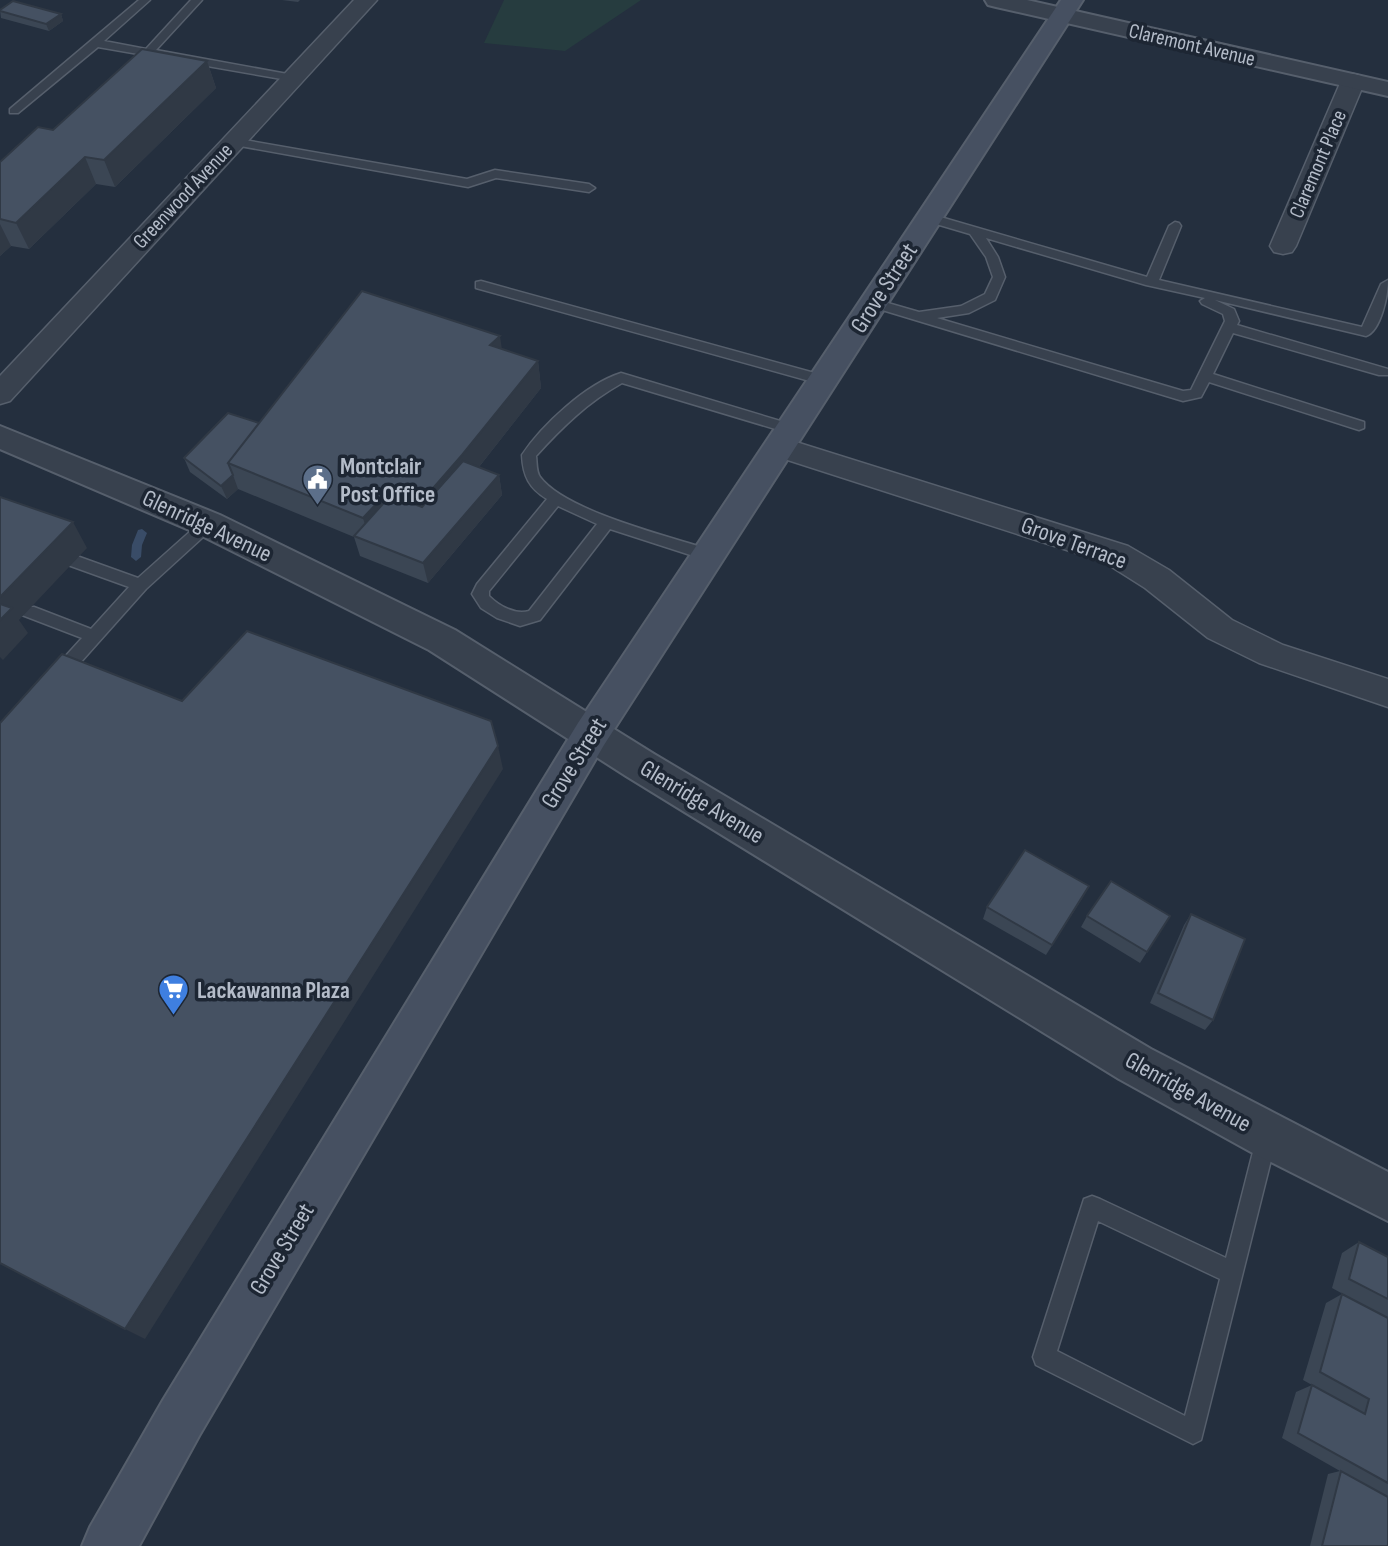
<svg xmlns="http://www.w3.org/2000/svg" width="1388" height="1546" font-family="'Sofia Sans Condensed',sans-serif">
  <style>
    .green { fill: #263c3f }
    .lines { fill: none; stroke-linecap: round; stroke-linejoin: round }
    .stream { fill: #394c67; fill-rule: evenodd }
    .service-casing { stroke: #565f6c; stroke-width: 3 }
    .minor-casing { stroke: #565f6c; stroke-width: 3 }
    .tertiary-casing { stroke: #565f6c; stroke-width: 4 }
    .secondary-casing { stroke: #565f6c; stroke-width: 4 }
    .service { fill: #38414e; fill-rule: evenodd }
    .minor { fill: #38414e; fill-rule: evenodd }
    .tertiary { fill: #38414e; fill-rule: evenodd }
    .secondary { fill: #465061; fill-rule: evenodd }
    .wall { fill: #3b4654 }
    .shaded-wall { fill: #303945 }
    .building { fill: #455162; stroke: #303945; stroke-width: 2 }
    .labels { text-anchor: middle; dominant-baseline: central; stroke-width: 7; stroke-linejoin: round; paint-order: stroke }
    .far-street-label { font-size: 21px; fill: #b4bcc9; stroke: #1d2633 }
    .street-label { font-size: 24px; fill: #b4bcc9; stroke: #1d2633 }
    .poi-label { font-size: 24px; font-weight: bold; fill: #b4bcc9; stroke: #1d2633; text-anchor: start }
  </style>
  <rect width="100%" height="100%" fill="#242f3e"/>
  <!-- green -->
  <path class="green" d="M504,0H641L565,51L484,43Z"/>
  <g class="lines">
    <!-- stream -->
    <path class="stream" d="M142,529L147,533L142,545L141,557L136,561L131,557L132,545L138,530Z"/>
    <defs>
      <path id="service" d="M139,0H150L104,41L146,49L191,0H202L156,50L293,75L299,78L293,81L98,47L18,113H10V109Z
        M233,138L467,179L495,170L589,184L595,188L589,192L496,178L468,187L229,144L227,142Z
        M930,214L1147,277L1169,226L1175,222L1179,223L1181,226L1159,280L1362,327L1381,284L1388,280C1388,295 1381,331 1366,336L1215,300L1234,309L1239,321L1237,325L1388,369V375H1379L1233,333L1213,374L1364,422V428L1359,430L1209,382L1201,397L1183,401L869,306L867,303L874,299L919,312L961,306L985,294L993,277L986,257L970,234L926,221L924,218ZM986,238L1146,285L1205,298L1200,301L1202,304L1223,314L1225,321L1191,390L1183,391L937,318L969,313L995,300L1005,277L998,257Z
        M481,281L829,377L831,380L824,385L476,288V282Z
        M621,373L797,426L799,429L792,434L622,383C588,402 562,427 536,456C537,463 536,471 540,477C566,512 672,537 714,551L717,555L709,561L610,529L540,620L520,626L497,618L481,608L472,594L477,584L547,499C529,488 523,476 522,455C542,425 586,384 621,373ZM558,506L597,524L529,611C515,615 499,606 489,596V591Z
        M208,519L213,520L216,524L213,528L146,589L64,681H52L50,676L52,671L82,638L22,615L20,611L22,607H34L91,629L129,587L68,565L66,561L68,557L74,555L138,578L203,520Z
        M1267,1126L1274,1129L1277,1136L1201,1440L1193,1444L1185,1440L1036,1365L1033,1357L1084,1199L1092,1196L1100,1199L1226,1258L1257,1136L1260,1129ZM1098,1221L1220,1279L1185,1416L1057,1351Z"/>
      <path id="minor" d="M354,0H377L10,401L0,404V376Z
        M1353,74L1361,76L1365,81L1296,246L1292,252L1283,254L1274,252L1270,246L1341,81L1345,76Z
        M780,437L1128,546L1169,570L1232,620L1283,645L1388,679V707L1259,663L1208,638L1145,588L1104,562L769,454L765,447L769,440Z"/>
      <path id="tertiary" d="M985,0H1027L1388,82V96L996,7L988,5Z
        M0,426L220,515L455,630L654,754L1151,1049L1388,1172V1221L1251,1152L1119,1079L626,776L429,650L196,533L0,449Z"/>
      <path id="secondary" d="M1061,0H1083L604,745L199,1436L139,1546H82L90,1527L163,1400L578,723Z"/>
    </defs>
    <!-- service casing -->
    <use href="#service" class="service-casing"/>
    <!-- minor casing -->
    <use href="#minor" class="minor-casing"/>
    <!-- tertiary casing -->
    <use href="#tertiary" class="tertiary-casing"/>
    <!-- secondary casing -->
    <use href="#secondary" class="secondary-casing"/>
    <!-- service -->
    <use href="#service" class="service"/>
    <!-- minor -->
    <use href="#minor" class="minor"/>
    <!-- tertiary -->
    <use href="#tertiary" class="tertiary"/>
    <!-- secondary -->
    <use href="#secondary" class="secondary"/>
  </g>
  <!-- wall -->
  <path class="wall" d="M282,0H300L298,2Z
    M0,10L61,14L63,21L49,31L1,18Z
    M207,61L216,88L115,187L96,184L29,249L11,246L0,256V162L53,130Z
    M502,349L538,361L541,388L479,467L499,475L502,495L428,583L360,556L354,537L238,489L227,499L190,472L184,458L259,423Z
    M1083,897L1046,955L983,919L987,907Z
    M1191,914L1213,1020L1205,1030L1150,1003L1184,925Z
    M1087,916H1170L1140,963L1081,927Z
    M1359,1242L1388,1257V1546H1310L1328,1474L1340,1471L1282,1438L1296,1392L1312,1385L1350,1406L1303,1380L1326,1303L1342,1294L1378,1313L1332,1288L1342,1253Z"/>
  <!-- shaded-wall -->
  <path class="shaded-wall" d="M61,14L63,21L49,31L46,24Z
    M207,61L216,88L115,187L104,160Z
    M85,157L96,184L29,249L16,223Z
    M0,224L11,246L0,256Z
    M500,336L504,363L490,345Z
    M538,361L541,388L467,482L427,528L421,502Z
    M233,475L238,489L227,499L221,486Z
    M499,475L502,495L428,583L423,563Z
    M390,489L396,515L370,542L363,518Z
    M73,522L87,548L19,620L28,633L3,660L0,657V597Z
    M498,746L503,769L145,1339L125,1329Z
    M1089,886L1083,897L1046,955L1052,945Z"/>
  <!-- building -->
  <path class="building" d="M13,1L61,14L46,24L0,11V10Z
    M142,49L207,61L104,160L85,157L16,223L0,219V162L38,127L53,130Z
    M362,291L500,336L490,345L538,361L462,455L421,502L390,489L363,518L228,463Z
    M228,413L259,423L228,463L233,475L221,486L184,458Z
    M463,461L499,475L423,563L354,536L391,495L422,507Z
    M0,497L73,522L0,597Z
    M0,604L12,608L0,620Z
    M247,631L491,721L498,746L125,1329L0,1263V723L62,654L182,701Z
    M1025,850L1089,886L1052,945L987,907Z
    M1111,881L1170,916L1147,952L1087,916Z
    M1191,914L1245,939L1213,1020L1158,993Z
    M1359,1242L1388,1257V1299L1349,1279Z
    M1342,1294L1388,1318V1483L1298,1433L1312,1385L1365,1414L1369,1399L1320,1372Z
    M1341,1471L1388,1497V1546H1322Z"/>
  <!-- icons -->
  <defs>
    <symbol id="civic-pin" viewBox="-11 -11 22 30"><path d="M0 17L-7.5 6A9.5 9.5 0 1 1 7.5 6Z" fill="#5c6f8a" stroke="#1d2633"/><path d="M-.6-6.5H3V-4.5H.6V-3L4-1V1h2V6H-6V1h2V-1L-.6-3ZM-1.2 2.5V6h2.4V2.5Z" fill="#fff"/></symbol>
    <symbol id="supermarket-pin" viewBox="-11 -11 22 30"><path d="M0 17L-7.5 6A9.5 9.5 0 1 1 7.5 6Z" fill="#3f7fe0" stroke="#1d2633"/><path d="M-6-5.5h2.5l.6 2H6L4.5 2H-2.5L-4.4-4H-6ZM-1.5 3.2a1.3 1.3 0 1 0 .1 0ZM3 3.2a1.3 1.3 0 1 0 .1 0Z" fill="#fff"/></symbol>
  </defs>
  <g fill-rule="evenodd">
    <use href="#civic-pin" x="300" y="462" width="35" height="47"/>
    <use href="#supermarket-pin" x="156" y="972" width="35" height="47"/>
  </g>
  <g class="labels">
    <!-- far-street labels -->
    <g class="far-street-label">
      <text transform="translate(1192 45) rotate(13)">Claremont Avenue</text>
      <text transform="translate(1318 164) rotate(-67)">Claremont Place</text>
      <text transform="translate(183 196) rotate(-47)">Greenwood Avenue</text>
    </g>
    <!-- street labels -->
    <g class="street-label">
      <text transform="translate(884 288) rotate(-57)">Grove Street</text>
      <text transform="translate(207 526) rotate(25)">Glenridge Avenue</text>
      <text transform="translate(1074 543) rotate(20)">Grove Terrace</text>
      <text transform="translate(574 763) rotate(-58)">Grove Street</text>
      <text transform="translate(702 802) rotate(31)">Glenridge Avenue</text>
      <text transform="translate(1188 1092) rotate(29)">Glenridge Avenue</text>
      <text transform="translate(282 1249) rotate(-59)">Grove Street</text>
    </g>
    <!-- poi labels -->
    <g class="poi-label">
      <text x="340" y="466">Montclair<tspan x="340" dy="28">Post Office</tspan></text>
      <text x="197" y="990">Lackawanna Plaza</text>
    </g>
  </g>
</svg>
